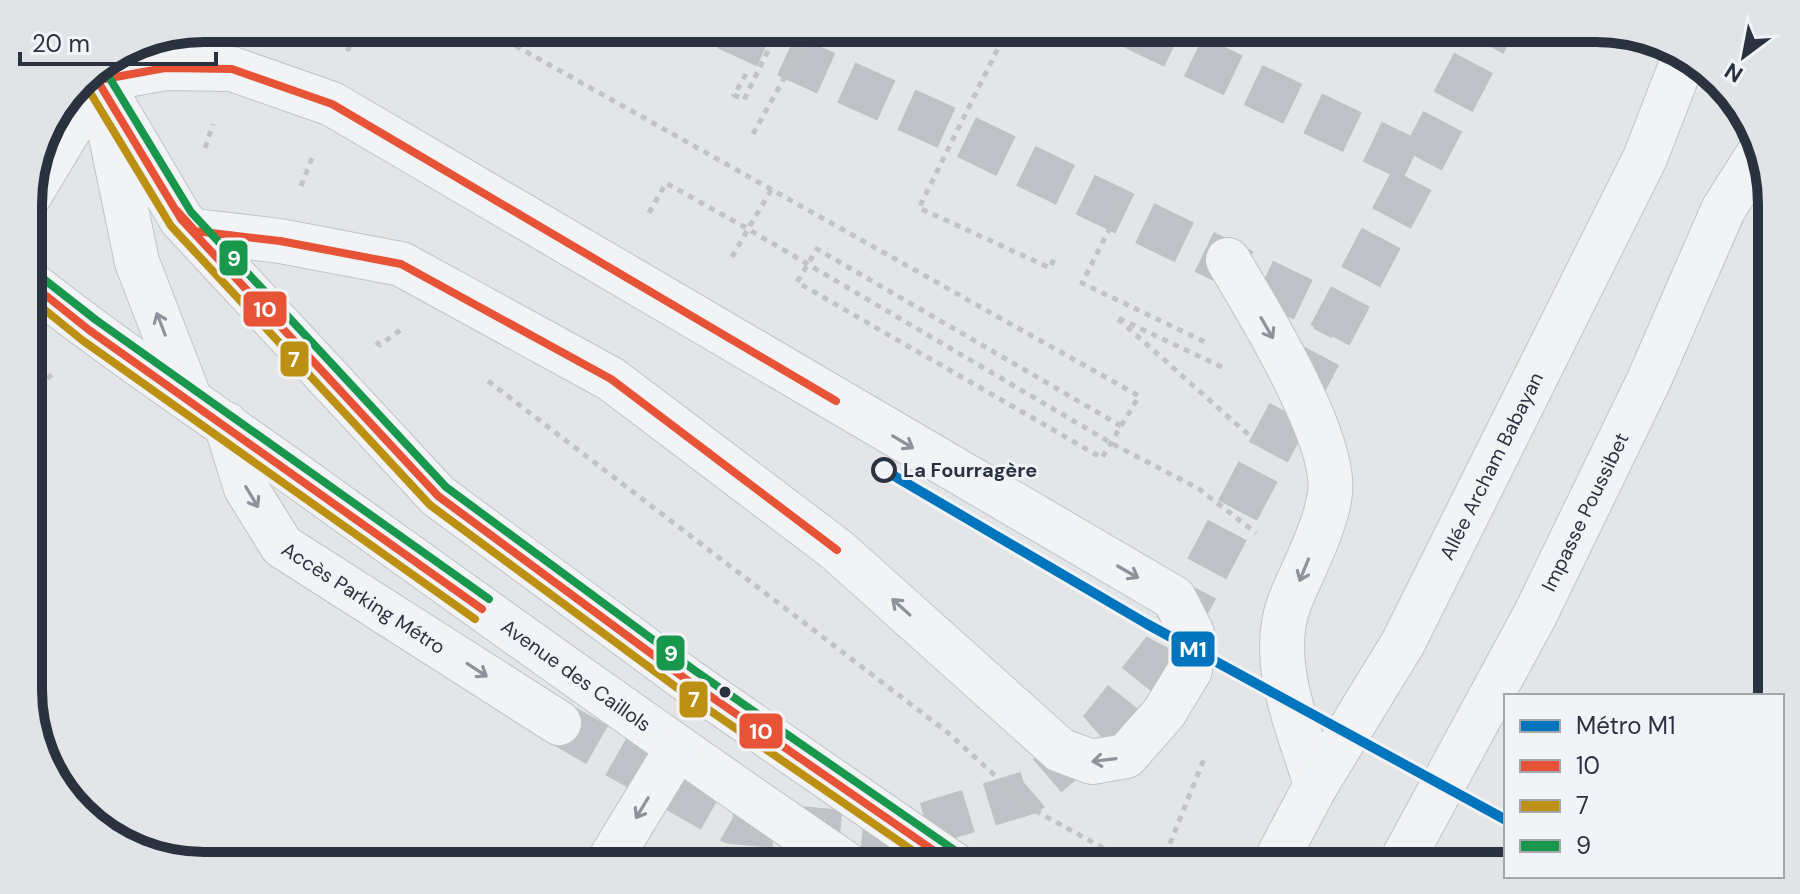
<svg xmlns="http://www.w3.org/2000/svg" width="1800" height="894" font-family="'DM Sans',sans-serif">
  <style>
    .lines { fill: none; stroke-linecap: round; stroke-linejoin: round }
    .minor-tunnel { stroke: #bec1c5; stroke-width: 44; stroke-dasharray: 44 22; stroke-linecap: butt }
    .minor-casing { stroke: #c1c3c5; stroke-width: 46 }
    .highway-casing { stroke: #b5b8bc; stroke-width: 46 }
    .path { stroke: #c2c3c7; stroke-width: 5; stroke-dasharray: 6 6; stroke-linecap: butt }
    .minor { stroke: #f2f3f4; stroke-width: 44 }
    .highway { stroke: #f6f6f6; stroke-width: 44 }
    .bus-1-casing { stroke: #f1f3f6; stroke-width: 14 }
    .bus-2-casing { stroke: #f1f3f6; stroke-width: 14 }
    .bus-3-casing { stroke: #f1f3f6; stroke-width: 14 }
    .bus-1 { stroke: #e75337; stroke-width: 8 }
    .bus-2 { stroke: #bc9113; stroke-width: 8 }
    .bus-3 { stroke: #19984d; stroke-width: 8 }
    .metro-1-casing { stroke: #f1f3f6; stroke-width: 16 }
    .metro-1 { stroke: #0075be; stroke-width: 10 }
    .oneway { stroke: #8e929a }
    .stop-dot { fill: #f1f3f6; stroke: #2b323f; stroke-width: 4 }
    .bus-dot { fill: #2b323f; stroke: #f1f3f6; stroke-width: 3 }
    .labels { text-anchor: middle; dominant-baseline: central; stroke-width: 6; stroke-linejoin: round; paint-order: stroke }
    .street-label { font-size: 20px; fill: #2b323f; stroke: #f1f3f6 }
    .stop-label { font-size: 20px; font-weight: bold; fill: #2b323f; stroke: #f1f3f6; text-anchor: start }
    .rim { fill: none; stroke: #2b323f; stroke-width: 10 }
    .line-badge { stroke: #f1f3f6; stroke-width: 3 }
    .badge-label { font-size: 22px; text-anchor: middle; font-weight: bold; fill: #fff }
  </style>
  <rect width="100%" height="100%" fill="#e3e5e7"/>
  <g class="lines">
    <!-- minor-tunnel -->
    <path class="minor-tunnel" d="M726,28L958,133L1341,318
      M1134,28L1421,165
      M559,723L732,822L887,836L1027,793L1101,729L1164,650L1492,28"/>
    <defs>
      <g id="minor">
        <path d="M99,80L165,68L232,69L332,104L1174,598L1192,633L1190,670L1164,713L1126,756L1092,762L1060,750L837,550L611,379L401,264L280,241L195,231"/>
        <path d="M99,80L181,219L438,496L687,680L956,866"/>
        <path d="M107,117L137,262L189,397"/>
        <path d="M28,198L99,80"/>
        <path d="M1228,260C1257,309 1337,438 1330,493C1326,527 1303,569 1290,601C1267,661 1299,728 1316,785"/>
        <path id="s1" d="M29,282C121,355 219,419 314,488C491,615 669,743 849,866"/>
        <path id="s2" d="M226,424L246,488L282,546L559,723"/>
        <path d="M606,866L677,749"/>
        <path id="s3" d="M1273,866L1316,785L1403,643L1645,158L1685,55"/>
        <path id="s4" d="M1399,866L1535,615L1649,380L1723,210L1759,153"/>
      </g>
      <path id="highway" d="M99,80L112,57"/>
    </defs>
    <!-- minor casing -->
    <use href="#minor" class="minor-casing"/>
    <!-- highway casing -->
    <use href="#highway" class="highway-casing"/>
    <!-- path -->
    <path class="path" d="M484,28L1139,396C1127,417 1114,437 1102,458L797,282L817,249L1121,426
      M1008,28L919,208L1050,268L1054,259
      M347,51L362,28
      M746,74L734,95L744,100L776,34
      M753,134L802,46
      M205,148L213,124
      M301,186L312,158
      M1121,206L1082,283L1209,344
      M649,213L666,183L748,229L771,190
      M732,257L748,229L1111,443L1199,489L1256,533
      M376,342L380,345L403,328
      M1222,367L1116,317L1260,445
      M488,381L947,732L1032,809L1136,866
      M29,394L55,372
      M1161,866L1204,759"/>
    <!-- minor -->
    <use href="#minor" class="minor"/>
    <!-- highway -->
    <use href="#highway" class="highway"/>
    <defs>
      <path id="bus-1" d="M91,70L181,219L438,496L687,680L956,866
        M99,80L165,68L232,69L332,104L836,401
        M176,210L195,231L280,241L401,264L611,379L837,550
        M29,282L89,330L482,609"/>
      <path id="bus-2" d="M82,79L171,226L430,505L680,690L935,866
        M29,297L82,340L475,619"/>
      <path id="bus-3" d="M101,64L191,212L446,487L694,670L963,856
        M36,273L96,320L489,599"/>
    </defs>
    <!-- bus-1 casing -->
    <use href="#bus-1" class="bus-1-casing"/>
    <!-- bus-2 casing -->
    <use href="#bus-2" class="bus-2-casing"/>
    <!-- bus-3 casing -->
    <use href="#bus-3" class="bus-3-casing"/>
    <!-- bus-1 -->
    <use href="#bus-1" class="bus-1"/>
    <!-- bus-2 -->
    <use href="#bus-2" class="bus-2"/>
    <!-- bus-3 -->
    <use href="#bus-3" class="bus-3"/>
    <defs>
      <path id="metro-1" d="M884,470L1147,624L1506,820"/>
    </defs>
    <!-- metro-1 casing -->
    <use href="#metro-1" class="metro-1-casing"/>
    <!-- metro-1 -->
    <use href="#metro-1" class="metro-1"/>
  </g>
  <!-- one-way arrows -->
  <defs><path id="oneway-shaft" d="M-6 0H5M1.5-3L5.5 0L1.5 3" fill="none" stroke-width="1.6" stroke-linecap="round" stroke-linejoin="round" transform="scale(2)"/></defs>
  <g class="oneway">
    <use href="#oneway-shaft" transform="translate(161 324) rotate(-111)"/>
    <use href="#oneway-shaft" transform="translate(1267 328) rotate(60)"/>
    <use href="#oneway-shaft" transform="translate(903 442) rotate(31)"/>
    <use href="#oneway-shaft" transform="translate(252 497) rotate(59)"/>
    <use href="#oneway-shaft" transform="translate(1304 570) rotate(112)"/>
    <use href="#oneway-shaft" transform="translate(1128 572) rotate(30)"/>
    <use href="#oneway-shaft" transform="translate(901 607) rotate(-138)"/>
    <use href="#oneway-shaft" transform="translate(477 670) rotate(33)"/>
    <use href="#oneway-shaft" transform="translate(1104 760) rotate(173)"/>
    <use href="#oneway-shaft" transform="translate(642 808) rotate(121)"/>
  </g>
  <!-- markers -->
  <circle class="stop-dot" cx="884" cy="470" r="11"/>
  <circle class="bus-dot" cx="725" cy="692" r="7"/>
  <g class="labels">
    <!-- street labels -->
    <g class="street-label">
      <text stroke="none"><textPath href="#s3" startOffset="456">Allée Archam Babayan</textPath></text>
      <text stroke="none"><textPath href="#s4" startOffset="400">Impasse Poussibet</textPath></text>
      <text stroke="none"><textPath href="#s2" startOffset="232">Accès Parking Métro</textPath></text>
      <text stroke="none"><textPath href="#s1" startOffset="674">Avenue des Caillols</textPath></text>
    </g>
    <!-- stop labels -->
    <g class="stop-label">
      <text x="903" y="470">La Fourragère</text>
    </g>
  </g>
  <!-- crop -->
  <path d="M0 0H1800V894H0ZM204 42H1596A162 162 0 0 1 1758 204V690A162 162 0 0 1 1596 852H204A162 162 0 0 1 42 690V204A162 162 0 0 1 204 42Z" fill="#e1e4e7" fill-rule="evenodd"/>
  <path class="rim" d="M204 42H1596A162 162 0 0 1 1758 204V690A162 162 0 0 1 1596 852H204A162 162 0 0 1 42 690V204A162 162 0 0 1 204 42Z"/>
  <g class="line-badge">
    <rect x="218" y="239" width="31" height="38" rx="8" fill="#19984d"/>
    <rect x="242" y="290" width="46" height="38" rx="8" fill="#e75337"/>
    <rect x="279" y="340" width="31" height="38" rx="8" fill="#bc9113"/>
    <rect x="1170" y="630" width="46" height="38" rx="8" fill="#0075be"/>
    <rect x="655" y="634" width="31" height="38" rx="8" fill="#19984d"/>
    <rect x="678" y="680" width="31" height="39" rx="8" fill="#bc9113"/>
    <rect x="738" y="712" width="46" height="38" rx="8" fill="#e75337"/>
  </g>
  <g class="badge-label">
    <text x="234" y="266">9</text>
    <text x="265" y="317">10</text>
    <text x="294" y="367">7</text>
    <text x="1193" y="657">M1</text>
    <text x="671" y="661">9</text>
    <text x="694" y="707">7</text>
    <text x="761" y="739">10</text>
  </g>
  <!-- legend -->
  <rect x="1504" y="694" width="280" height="184" fill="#f1f3f6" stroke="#a2a6ad" stroke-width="2"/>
  <rect x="1520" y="720" width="40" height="12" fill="#0075be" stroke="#a2a6ad" stroke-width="2"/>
  <text x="1576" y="734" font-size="24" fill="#2b323f">Métro M1</text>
  <rect x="1520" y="760" width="40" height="12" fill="#e75337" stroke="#a2a6ad" stroke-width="2"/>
  <text x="1576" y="774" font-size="24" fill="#2b323f">10</text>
  <rect x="1520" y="800" width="40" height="12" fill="#bc9113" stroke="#a2a6ad" stroke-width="2"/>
  <text x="1576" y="814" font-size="24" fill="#2b323f">7</text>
  <rect x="1520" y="840" width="40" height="12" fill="#19984d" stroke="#a2a6ad" stroke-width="2"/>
  <text x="1576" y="854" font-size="24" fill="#2b323f">9</text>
  <!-- north arrow -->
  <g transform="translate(1744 56) rotate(212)" stroke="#f1f3f6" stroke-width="6" paint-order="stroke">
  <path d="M0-6L14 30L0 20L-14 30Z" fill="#2b323f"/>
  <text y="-12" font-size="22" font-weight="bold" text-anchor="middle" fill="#2b323f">N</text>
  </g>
  <!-- scale -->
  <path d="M20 52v12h196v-12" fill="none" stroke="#2b323f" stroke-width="4"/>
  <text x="32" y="52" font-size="24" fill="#2b323f" stroke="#f1f3f6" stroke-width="6" paint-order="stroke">20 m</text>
</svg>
